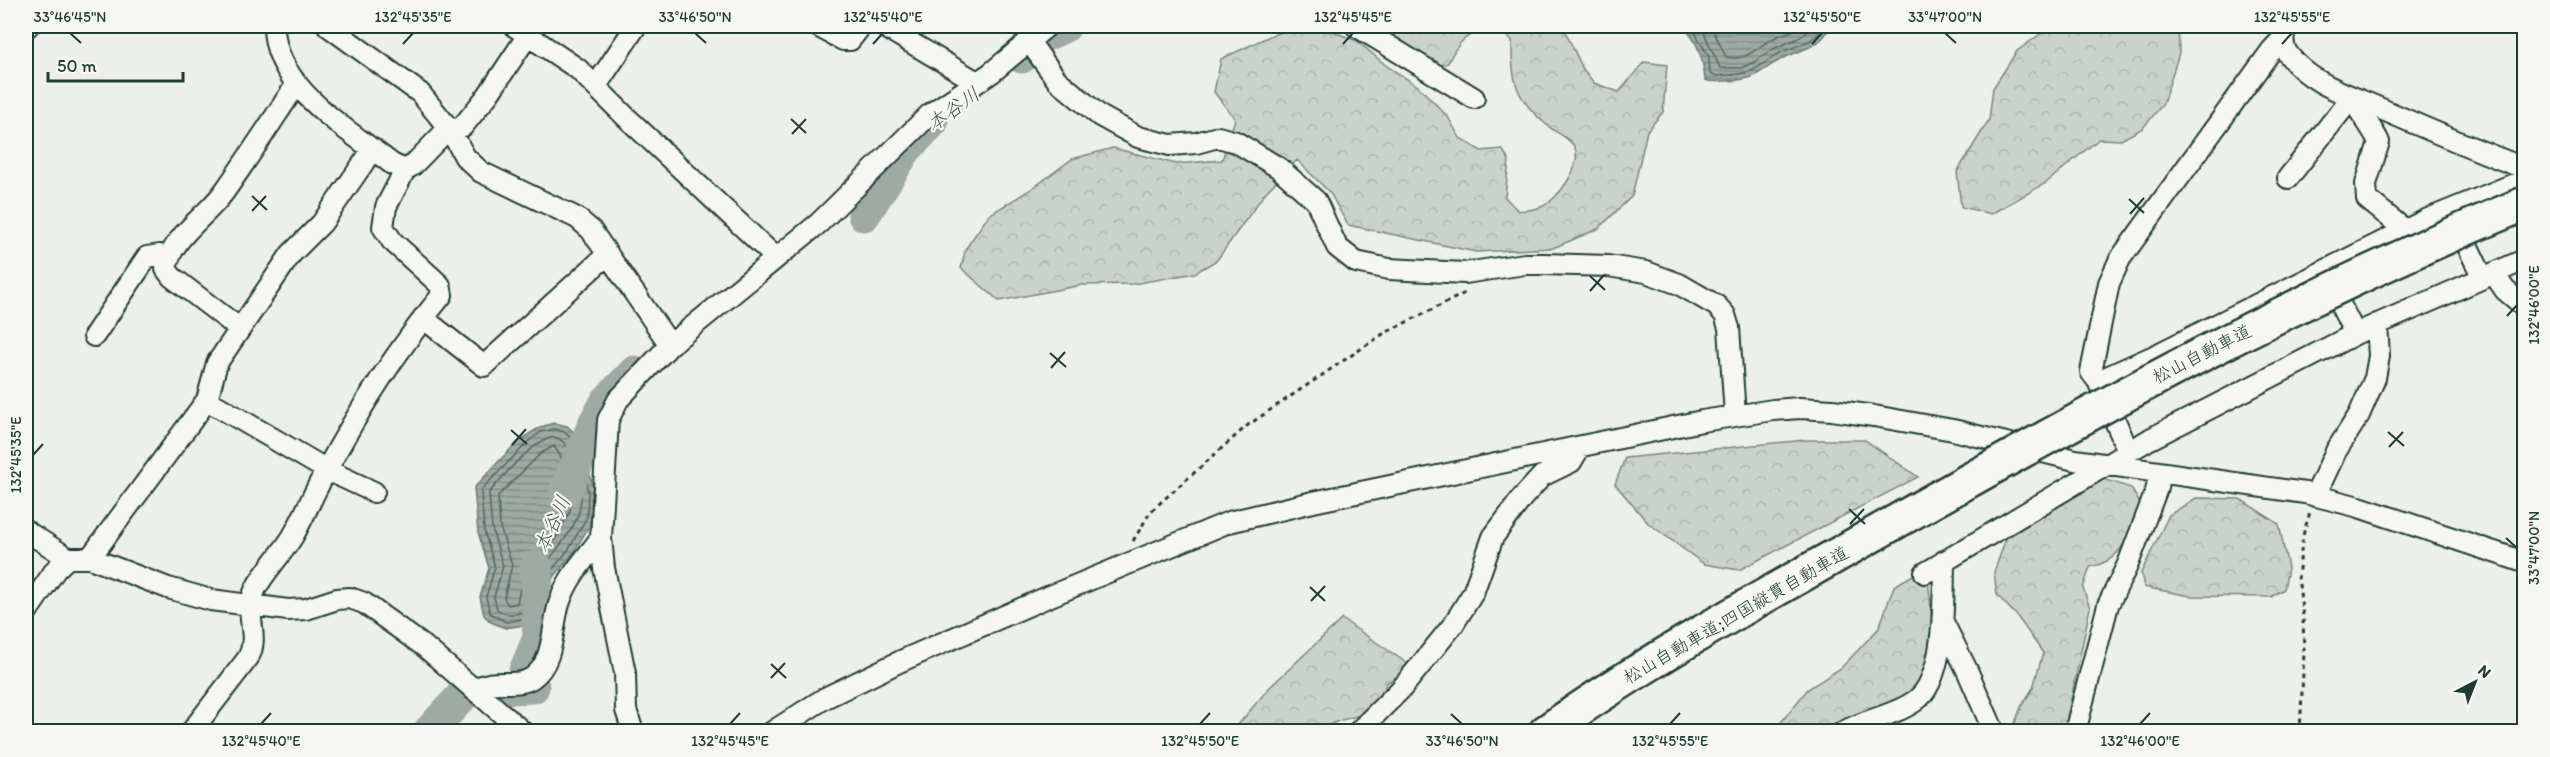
<svg xmlns="http://www.w3.org/2000/svg" width="2550" height="757" font-family="Itim,'Klee One',sans-serif">
  <style>
    .forest { fill: url(#forest-crowns); stroke: #758880; stroke-width: 1.5 }
    .water { fill: url(#water-rules); stroke: #6c7e77; stroke-width: 1.5 }
    .lines { fill: none; stroke-linecap: round; stroke-linejoin: round }
    .shore { stroke: #526961; stroke-width: 1.5 }
    .river { stroke: #9faaa4; stroke-width: 33 }
    .street-casing { stroke: #1f3d34; stroke-width: 24 }
    .highway-casing { stroke: #1f3d34; stroke-width: 38 }
    .path { stroke: #1f3d34; stroke-width: 3; stroke-dasharray: 4.5 4.5; stroke-linecap: butt }
    .street { stroke: #f6f6f2; stroke-width: 20 }
    .highway { stroke: #f6f6f2; stroke-width: 33 }
    .highway-bridge-casing { stroke: #1f3d34; stroke-width: 38; stroke-linecap: butt }
    .highway-bridge { stroke: #f6f6f2; stroke-width: 33 }
    .ticks { fill: none; stroke: #1f3d34; stroke-width: 2 }
    .labels { text-anchor: middle; dominant-baseline: central; stroke-width: 4.5; stroke-linejoin: round; paint-order: stroke }
    .street-label { font-size: 18px; fill: #1f3d34; stroke: #f6f6f2 }
    .water-label { font-size: 20px; font-style: italic; fill: #3f5850; stroke: #f6f6f2 }
    .neatline { fill: none; stroke: #1f3d34; stroke-width: 2 }
    .ticks-label { font-size: 15px; text-anchor: middle; fill: #1f3d34 }
  </style>
  <defs>
    <pattern id="forest-crowns" width="20" height="18" patternUnits="userSpaceOnUse" patternTransform="scale(1.5)"><rect width="20" height="18" fill="#cbd2cc"/><path d="M2 6a3 3 0 1 1 6 0M12 15a3 3 0 1 1 6 0" fill="none" stroke="#aeb5b0"/></pattern>
    <pattern id="water-rules" width="6" height="5" patternUnits="userSpaceOnUse" patternTransform="scale(1.5)"><rect width="6" height="5" fill="#9faaa4"/><path d="M0 2.5h6" fill="none" stroke="#818c86"/></pattern>
  </defs>
  <rect width="100%" height="100%" fill="#edefea"/>
  <filter id="ink" filterUnits="userSpaceOnUse"><feTurbulence type="fractalNoise" baseFrequency=".0167" numOctaves="2"/><feDisplacementMap in="SourceGraphic" scale="12" xChannelSelector="R" yChannelSelector="G"/><feConvolveMatrix kernelMatrix="1 2 1 2 8 2 1 2 1" color-interpolation-filters="sRGB"/></filter>
  <g filter="url(#ink)">
    <!-- forest -->
    <path class="forest" d="M1299,26H1319L1357,41L1388,67L1418,86L1448,117L1460,138L1481,151L1502,149L1509,160L1505,197L1518,211C1525,210 1534,210 1541,207C1558,200 1584,165 1574,146C1568,137 1556,133 1548,126C1516,99 1511,82 1512,41L1496,26H1566L1565,31L1583,69L1594,83L1619,92L1644,62L1667,65L1663,112L1647,131L1632,196L1598,229L1553,248L1476,252L1348,225L1330,193L1297,160L1265,193L1217,260L1195,273L1133,284L1082,285L999,301L961,268L966,248L989,215L1033,188L1072,159L1113,148L1176,164L1222,160L1235,119L1214,92L1221,59L1270,36Z
      M1379,26H1487C1466,36 1458,41 1448,63L1436,67Z
      M2058,26H2178L2179,53L2163,104L2143,128L2121,140L2099,139L2046,183L1991,214L1961,207L1957,172L1989,120L1993,88L2017,51L2046,30Z
      M1805,440H1865L1918,477L1739,570L1704,564L1648,523L1615,484L1625,458Z
      M2104,479L2131,488L2141,505C2128,534 2124,561 2090,567L2083,588L2090,608L2065,728L2062,731H2012L2021,707L2033,688L2043,653L2017,616L1997,595L1994,572L2007,536Z
      M2196,498L2240,499L2279,524L2288,568L2284,589L2271,597L2190,596L2144,587L2141,573L2169,515Z
      M1927,567C1929,588 1937,656 1929,673C1920,690 1896,704 1878,711C1861,718 1841,719 1827,731L1773,732L1808,689L1841,668L1879,628L1894,586Z
      M1342,619L1408,664L1402,674L1386,683L1381,704L1368,713L1338,721L1318,731L1232,732L1269,688Z"/>
    <!-- water -->
    <path class="water" d="M1681,26H1831C1819,49 1803,48 1782,59C1756,72 1761,79 1728,81C1718,81 1714,83 1705,80C1703,59 1698,38 1681,26Z
      M554,423L567,426L577,435L583,450L594,490L593,519L574,552L549,583L541,597L538,614L531,624L505,628L491,622L484,615L480,597L489,568L478,532L474,488C498,464 521,430 554,423Z"/>
    <g class="lines">
      <!-- shore -->
      <path class="shore" d="M1691,26L1709,57L1710,74C1716,78 1721,75 1728,75C1755,74 1757,67 1778,54C1794,45 1815,44 1824,26
        M1701,26L1720,68H1741L1756,61L1775,48L1797,39L1816,26
        M1711,26L1726,57C1745,62 1755,49 1770,40C1780,34 1792,32 1802,26
        M555,429L564,432L571,438L577,452L588,491L587,517L569,549L544,580L536,595L532,612L528,618L506,622L490,613L486,597L495,567L484,531L481,490L529,441L541,432Z
        M554,437C566,440 569,450 572,461C575,471 580,483 581,493C583,528 552,551 536,578C530,589 528,598 525,609C518,617 505,615 497,609L494,597L503,566L492,529L489,493C503,476 532,441 554,437Z
        M554,446L561,457L572,492L570,511L555,540L530,572L520,589L517,603L508,605L504,598L512,565L500,527L498,496L540,454Z"/>
      <!-- river -->
      <path class="river" d="M1022,57L1041,37L1065,26
        M864,215L906,149L932,122
        M565,492L595,422L607,401L635,372
        M508,688L533,687L525,671L539,638L536,567
        M429,732L462,696"/>
      <defs>
        <path id="street" d="M274,26C274,88 348,129 392,164L405,170
          M328,26L420,93L451,131L465,157L481,172L577,218L591,230L670,345
          M514,26L578,69L626,117L776,258
          M817,26L843,40H850L861,26
          M883,26L977,82
          M1356,26L1474,98
          M26,27L28,26
          M2285,28C2283,37 2282,47 2288,54C2310,84 2347,94 2379,108C2427,129 2475,150 2524,168
          M1028,40L1057,80L1100,116L1138,137L1170,145L1196,143L1218,137L1236,142L1279,168L1316,201L1337,247L1356,262L1389,269L1465,273L1525,264H1544L1608,266L1646,272L1679,284L1717,306L1725,315L1729,328L1735,415
          M596,86L636,26
          M2288,178L2352,97C2359,113 2371,125 2379,142L2366,184L2367,199L2405,230
          M2457,224L2483,278
          M2494,274L2505,290L2524,306
          M2329,282L2355,334
          M423,318L484,366L608,254
          M240,329L172,277L166,269C171,237 206,217 224,192C249,157 272,121 296,85
          M94,336L147,257L160,255L168,259
          M2098,381L2152,357L2428,219L2524,180
          M207,400L327,470L374,492
          M2128,451L2098,381L2091,372L2109,283L2120,259L2271,51L2283,38
          M2315,496L2336,451L2359,415L2375,378L2379,356L2377,324
          M26,531L68,558H90L168,588L211,600L288,610L306,609L337,599L350,598L364,603L425,647L523,732
          M90,558L207,400L217,363L291,254L322,223L373,149
          M1925,573L2150,439L2355,334L2524,260
          M26,613L56,569L68,558
          M1943,622L1967,670L1994,732
          M474,690C495,676 515,689 532,678C556,661 551,625 560,601C568,577 586,557 601,538
          M191,732L248,658C261,634 242,617 256,588C266,570 282,554 293,536C305,515 314,492 326,471C359,409 397,350 442,295L440,285L392,241L383,227L386,207L405,170L413,165L442,135L463,126L488,95L528,35
          M633,732L626,710L625,673L604,568L601,538L608,420L618,400L670,345L819,223L930,114L991,73L1047,26
          M772,732L825,698L901,661L1043,599L1229,522L1313,502L1702,421L1773,410L1800,408L1832,410L1874,416L1953,430L2075,460L2305,493L2359,507L2524,562
          M1358,732L1402,688L1453,625L1473,593L1493,537L1522,498L1542,476L1571,462L1580,447
          M1843,732C1866,719 1894,716 1915,701C1947,679 1943,597 1944,561
          M2075,732L2108,605L2128,564L2156,491L2160,473"/>
        <path id="highway" d="M1546,732C1655,655 1774,591 1890,525"/>
      </defs>
      <!-- street casing -->
      <use href="#street" class="street-casing"/>
      <!-- highway casing -->
      <use href="#highway" class="highway-casing"/>
      <!-- path -->
      <path class="path" d="M1133,541L1151,511L1248,425L1383,334L1467,292
        M2300,732L2304,652L2303,616L2298,577L2303,535L2310,512"/>
      <!-- street -->
      <use href="#street" class="street"/>
      <!-- highway -->
      <use href="#highway" class="highway"/>
      <defs>
        <path id="highway-bridge" d="M1890,525C2096,408 2304,294 2524,204"/>
      </defs>
      <!-- highway-bridge casing -->
      <use href="#highway-bridge" class="highway-bridge-casing"/>
      <!-- highway-bridge -->
      <use href="#highway-bridge" class="highway-bridge"/>
    </g>
  </g>
  <!-- ticks -->
  <path class="ticks" d="M70,33L81,43M695,33L706,43M1945,33L1956,43M403,44L413,33M873,44L883,33M1343,44L1353,33M1812,44L1822,33M2282,44L2292,33M791,119L806,133M792,134L806,119M252,196L267,210M2129,199L2144,213M252,211L266,196M2130,214L2144,198M1590,276L1605,290M1590,291L1604,275M2507,316L2517,305M1050,353L1066,367M1051,368L1065,352M511,430L527,444M2388,432L2404,446M512,445L526,429M2389,447L2403,432M33,455L43,444M1849,509L1865,524M1850,524L1864,509M2506,538L2517,548M1310,587L1325,601M1311,601L1325,586M771,664L786,678M771,678L785,663M1451,714L1462,724M261,724L271,713M730,724L740,713M1200,724L1210,713M1670,724L1680,713M2140,724L2150,713"/>
  <g class="labels">
    <!-- street labels -->
    <g class="street-label">
      <text transform="translate(2202 354) rotate(-27)">松山自動車道</text>
      <text transform="translate(1736 615) rotate(-30)">松山自動車道;四国縦貫自動車道</text>
    </g>
    <!-- water labels -->
    <g class="water-label">
      <text transform="translate(953 109) rotate(-36)">本谷川</text>
      <text transform="translate(552 524) rotate(-66)">本谷川</text>
    </g>
  </g>
  <!-- margin -->
  <rect width="2550" height="757" fill="none" stroke="#f6f6f2" stroke-width="66"/>
  <!-- north arrow -->
  <g transform="translate(2475 682) rotate(42)" stroke="#f6f6f2" stroke-width="4.5" paint-order="stroke">
  <path d="M0-4.5L10 22L0 15L-10 22Z" fill="#1f3d34"/>
  <text y="-9" font-size="16" font-weight="bold" text-anchor="middle" fill="#1f3d34">N</text>
  </g>
  <!-- scale -->
  <path d="M48 72v9h135v-9" fill="none" stroke="#1f3d34" stroke-width="3"/>
  <text x="57" y="72" font-size="18" fill="#1f3d34" stroke="#f6f6f2" stroke-width="4.5" paint-order="stroke">50 m</text>
  <rect x="33" y="33" width="2484" height="691" class="neatline"/>
  <g class="ticks-label">
    <text x="70" y="22">33°46'45"N</text>
    <text x="413" y="22">132°45'35"E</text>
    <text x="695" y="22">33°46'50"N</text>
    <text x="883" y="22">132°45'40"E</text>
    <text x="1353" y="22">132°45'45"E</text>
    <text x="1822" y="22">132°45'50"E</text>
    <text x="1945" y="22">33°47'00"N</text>
    <text x="2292" y="22">132°45'55"E</text>
    <text transform="translate(2534 305) rotate(-90)" y="5">132°46'00"E</text>
    <text transform="translate(16 455) rotate(-90)" y="5">132°45'35"E</text>
    <text transform="translate(2534 548) rotate(-90)" y="5">33°47'00"N</text>
    <text x="261" y="746">132°45'40"E</text>
    <text x="730" y="746">132°45'45"E</text>
    <text x="1200" y="746">132°45'50"E</text>
    <text x="1462" y="746">33°46'50"N</text>
    <text x="1670" y="746">132°45'55"E</text>
    <text x="2140" y="746">132°46'00"E</text>
  </g>
</svg>
